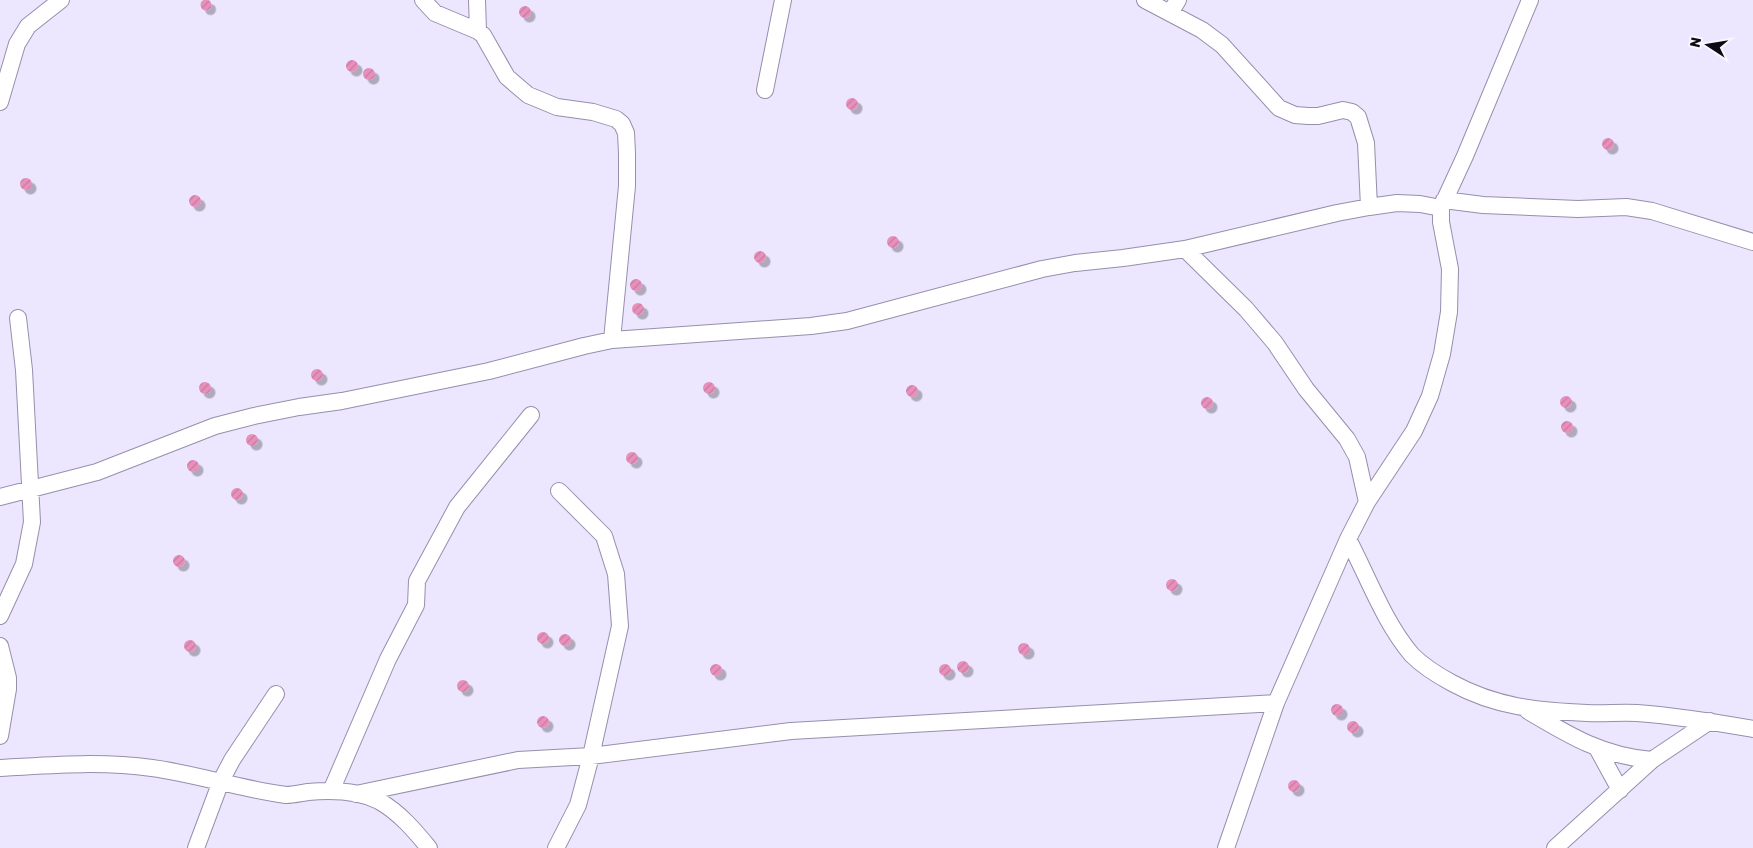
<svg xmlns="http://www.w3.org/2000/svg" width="1753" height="848" font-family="Rubik,sans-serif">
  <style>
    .building { fill: url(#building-hatch); filter: url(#shadow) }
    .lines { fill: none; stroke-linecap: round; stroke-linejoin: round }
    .minor-casing { stroke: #978fab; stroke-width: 18 }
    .minor { stroke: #fff; stroke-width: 16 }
  </style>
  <defs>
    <pattern id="building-hatch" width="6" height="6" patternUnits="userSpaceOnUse" patternTransform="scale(1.25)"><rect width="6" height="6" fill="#e890bb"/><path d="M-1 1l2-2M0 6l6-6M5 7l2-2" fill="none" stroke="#c67ba0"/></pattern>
    <filter id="shadow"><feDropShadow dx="4.5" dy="4.5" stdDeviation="0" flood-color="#0004"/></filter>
  </defs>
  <rect width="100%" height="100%" fill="#ede6ff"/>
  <!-- building -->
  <path class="building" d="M200.5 5a5.5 5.5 0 1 1 11 0a5.5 5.5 0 1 1-11 0Z
    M519 12a6 6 0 1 1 12 0a6 6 0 1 1-12 0Z
    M346 66a6 6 0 1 1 12 0a6 6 0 1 1-12 0Z
    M363 74a6 6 0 1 1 12 0a6 6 0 1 1-12 0Z
    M846 104a6 6 0 1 1 12 0a6 6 0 1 1-12 0Z
    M1602 144a6 6 0 1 1 12 0a6 6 0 1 1-12 0Z
    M20 184a6 6 0 1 1 12 0a6 6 0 1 1-12 0Z
    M189 201a6 6 0 1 1 12 0a6 6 0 1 1-12 0Z
    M887 242a6 6 0 1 1 12 0a6 6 0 1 1-12 0Z
    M754 257a6 6 0 1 1 12 0a6 6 0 1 1-12 0Z
    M630 285a6 6 0 1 1 12 0a6 6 0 1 1-12 0Z
    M632 309a6 6 0 1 1 12 0a6 6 0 1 1-12 0Z
    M311 375a6 6 0 1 1 12 0a6 6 0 1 1-12 0Z
    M199 388a6 6 0 1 1 12 0a6 6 0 1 1-12 0Z
    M703 388a6 6 0 1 1 12 0a6 6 0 1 1-12 0Z
    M906 391a6 6 0 1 1 12 0a6 6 0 1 1-12 0Z
    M1560 402a6 6 0 1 1 12 0a6 6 0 1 1-12 0Z
    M1201 403a6 6 0 1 1 12 0a6 6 0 1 1-12 0Z
    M1561 427a6 6 0 1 1 12 0a6 6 0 1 1-12 0Z
    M246 440a6 6 0 1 1 12 0a6 6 0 1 1-12 0Z
    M626 458a6 6 0 1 1 12 0a6 6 0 1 1-12 0Z
    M187 466a6 6 0 1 1 12 0a6 6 0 1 1-12 0Z
    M231 494a6 6 0 1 1 12 0a6 6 0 1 1-12 0Z
    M173 561a6 6 0 1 1 12 0a6 6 0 1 1-12 0Z
    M1166 585a6 6 0 1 1 12 0a6 6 0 1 1-12 0Z
    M537 638a6 6 0 1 1 12 0a6 6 0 1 1-12 0Z
    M559 640a6 6 0 1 1 12 0a6 6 0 1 1-12 0Z
    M184 646a6 6 0 1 1 12 0a6 6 0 1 1-12 0Z
    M1018 649a6 6 0 1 1 12 0a6 6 0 1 1-12 0Z
    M957 667a6 6 0 1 1 12 0a6 6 0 1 1-12 0Z
    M710 670a6 6 0 1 1 12 0a6 6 0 1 1-12 0Z
    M939 670a6 6 0 1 1 12 0a6 6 0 1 1-12 0Z
    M457 686a6 6 0 1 1 12 0a6 6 0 1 1-12 0Z
    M1331 710a6 6 0 1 1 12 0a6 6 0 1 1-12 0Z
    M537 722a6 6 0 1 1 12 0a6 6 0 1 1-12 0Z
    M1347 727a6 6 0 1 1 12 0a6 6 0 1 1-12 0Z
    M1288 786a6 6 0 1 1 12 0a6 6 0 1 1-12 0Z"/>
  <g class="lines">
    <defs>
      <path id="minor" d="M423,0L435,13L478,31L483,35L507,77L528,95L557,107L593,112L616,119L622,124L626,133L627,153V186L612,340
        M477,0L478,31
        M1145,0L1202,30L1222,45L1279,108L1295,115L1308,116H1318L1343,110L1352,112L1358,117L1366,143L1369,207
        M1170,13L1178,0
        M765,90L783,0
        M0,102L17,44L28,26L61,0
        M1444,200L1483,205L1578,209L1626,207L1652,211L1753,242
        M1185,249L1246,309L1275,343L1306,389L1347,439L1357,457L1367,502
        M0,497L97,472L215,426L254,416L299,407L342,401L489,371L584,346L612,340L811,326L847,321L1042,269L1075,263L1123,258L1185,249L1337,213L1369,207L1397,203L1420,204L1441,208
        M1348,539C1368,577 1384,622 1412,655C1423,666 1439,676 1452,683C1496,707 1538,711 1587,713C1604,714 1620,712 1637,713C1676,716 1714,722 1753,729
        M0,616L24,564L32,522L24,370L18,318
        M0,646L8,678V689L0,736
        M1528,711C1570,736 1603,756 1652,760
        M1597,748L1620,790
        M0,768C50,765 102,761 152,768C197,774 240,789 286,795C293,795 301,793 308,792C331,790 359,791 379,801C399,812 415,831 429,848
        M331,791L388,659L416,605L417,581L457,507L531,415
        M356,794L518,760L591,756L791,731L1276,703
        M196,848L221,781L232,760L276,694
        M556,848L578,805L591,756L620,626L616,574L604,536L559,491
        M1226,848L1276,703L1348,539L1367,502L1414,431L1430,396L1442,354L1449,312L1450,269L1441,222V208L1465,156L1530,0
        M1555,848L1652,760L1710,721"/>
    </defs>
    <!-- minor casing -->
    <use href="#minor" class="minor-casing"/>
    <!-- minor -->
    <use href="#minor" class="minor"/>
  </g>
  <!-- north arrow -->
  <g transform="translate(1708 45) rotate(282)" stroke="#f8f7fd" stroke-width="4" paint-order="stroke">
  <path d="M0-4L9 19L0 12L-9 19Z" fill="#0d0a14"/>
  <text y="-8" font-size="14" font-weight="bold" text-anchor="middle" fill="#0d0a14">N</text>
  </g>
</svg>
